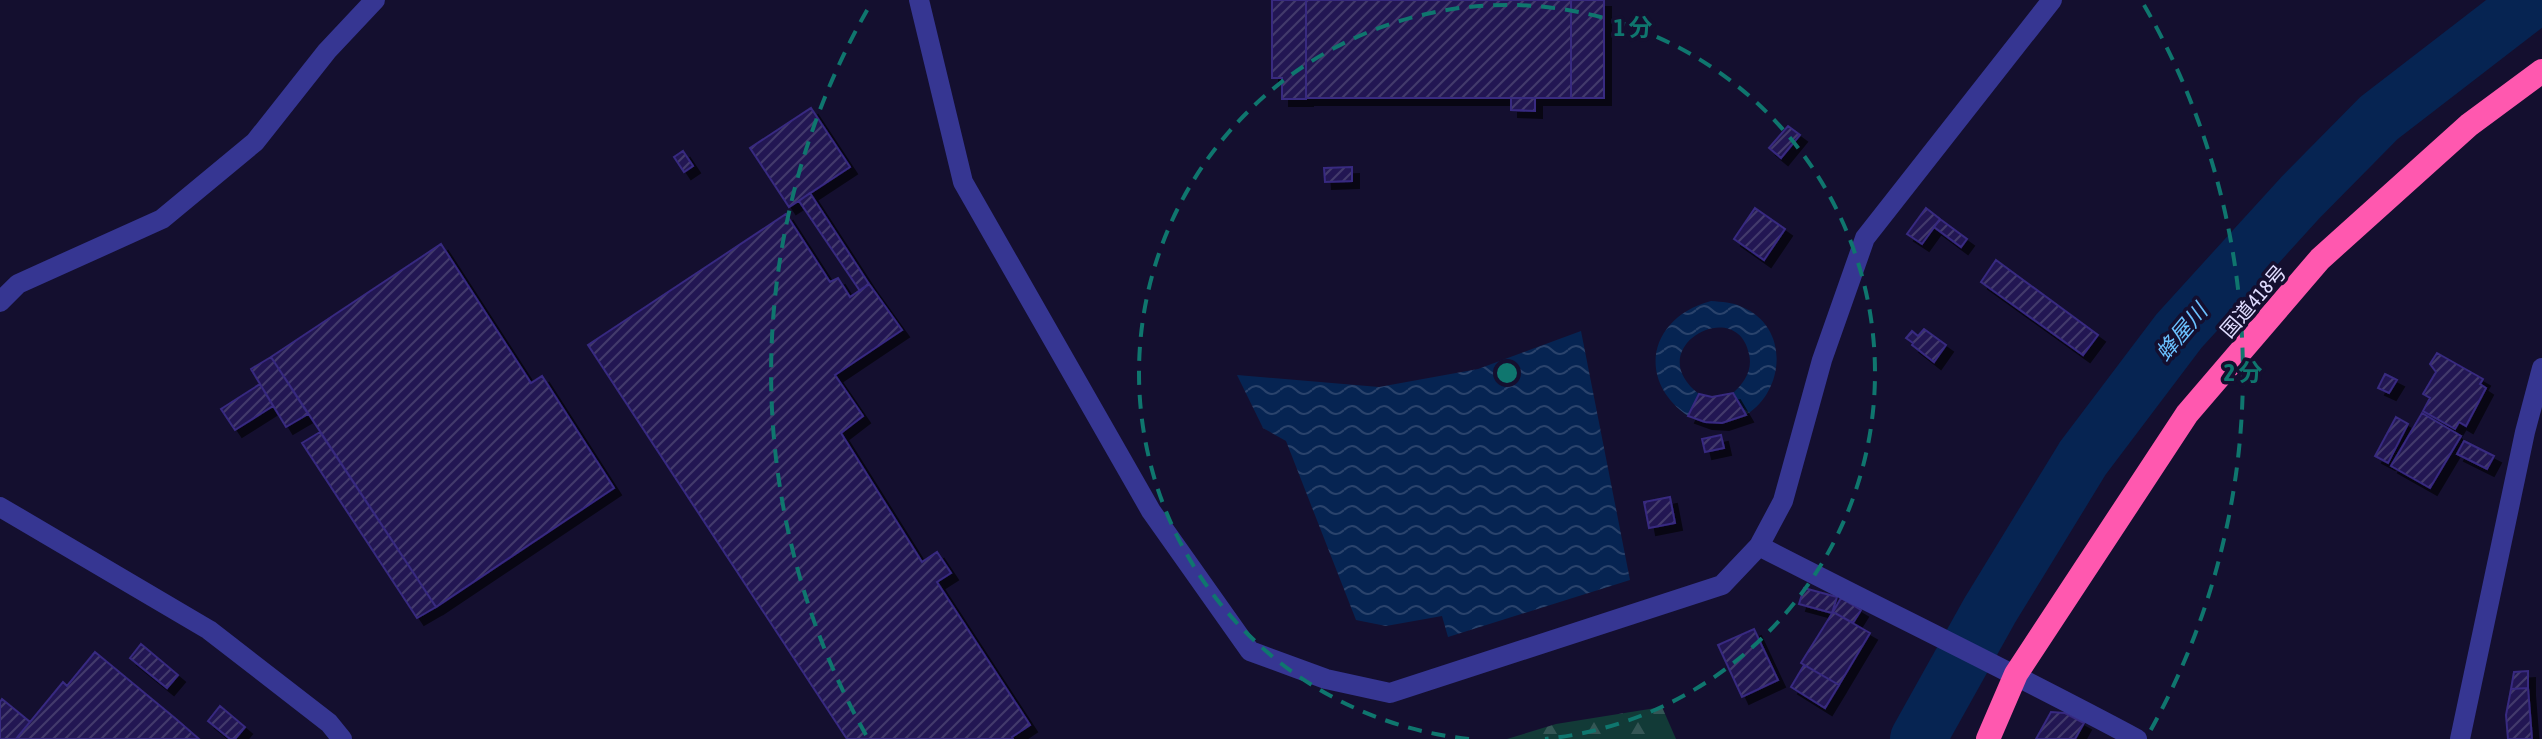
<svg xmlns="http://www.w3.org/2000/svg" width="2542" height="739" font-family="'Asap Condensed','Noto Sans JP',sans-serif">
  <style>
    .forest { fill: url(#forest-firs) }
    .water { fill: url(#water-waves) }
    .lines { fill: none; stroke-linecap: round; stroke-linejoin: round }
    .river { stroke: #062452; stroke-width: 56 }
    .building { fill: url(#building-hatch); stroke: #372980; stroke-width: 2; filter: url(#shadow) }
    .minor { stroke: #363692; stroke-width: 20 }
    .highway { stroke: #ff58af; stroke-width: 24 }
    .ring { fill: none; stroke: #0f766e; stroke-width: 4; stroke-dasharray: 14 10 }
    .labels { text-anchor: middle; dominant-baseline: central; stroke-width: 7; stroke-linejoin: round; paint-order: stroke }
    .street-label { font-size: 20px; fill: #e0ddff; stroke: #140f2f }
    .water-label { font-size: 22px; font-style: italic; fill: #6bc1ff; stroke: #140f2f }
    .centre { fill: #0f766e; stroke: #140f2f; stroke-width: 4 }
    .ring-label { font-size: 24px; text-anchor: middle; font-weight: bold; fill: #0f766e; stroke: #140f2f; stroke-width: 7; stroke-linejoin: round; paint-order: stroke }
  </style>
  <defs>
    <pattern id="forest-firs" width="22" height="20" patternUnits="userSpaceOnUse" patternTransform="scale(2)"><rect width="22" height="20" fill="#123a37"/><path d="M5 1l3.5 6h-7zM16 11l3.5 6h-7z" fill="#345655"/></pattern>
    <pattern id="water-waves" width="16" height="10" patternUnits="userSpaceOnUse" patternTransform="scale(2)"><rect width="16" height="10" fill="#062452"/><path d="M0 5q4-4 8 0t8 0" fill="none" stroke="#2a436c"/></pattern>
    <pattern id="building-hatch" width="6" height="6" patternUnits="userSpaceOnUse" patternTransform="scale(2)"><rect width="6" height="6" fill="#231952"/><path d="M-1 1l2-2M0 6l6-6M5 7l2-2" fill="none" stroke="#433a6c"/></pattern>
    <filter id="shadow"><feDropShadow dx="7" dy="7" stdDeviation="0" flood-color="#0009"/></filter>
  </defs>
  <rect width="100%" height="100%" fill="#140f2f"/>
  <!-- forest -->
  <path class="forest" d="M1662,707L1676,739H1507L1556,724Z"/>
  <!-- water -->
  <path class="water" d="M1711,301C1722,302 1732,302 1742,307C1789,326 1786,390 1746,415L1733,393C1744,383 1753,370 1749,354C1737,294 1639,348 1699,394L1688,416C1635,379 1650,317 1711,301Z
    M1581,331L1630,580L1448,637L1442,616L1386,626L1356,620L1286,441L1263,428L1237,375L1379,387L1478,369Z"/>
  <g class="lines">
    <!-- river -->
    <path class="river" d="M1918,739L1990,610L2083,458L2179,331L2301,197L2379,118L2532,0"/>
  </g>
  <!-- building -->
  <path class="building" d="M1272,0H1306V99H1282V78H1272Z
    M1306,0H1571V98H1306Z
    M1571,0H1604V98H1571Z
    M1511,98H1535V111L1511,110Z
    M811,108L850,167L789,207L750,148Z
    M1788,126L1800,135L1781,158L1769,148Z
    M683,151L693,166L684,172L674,157Z
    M1352,167V181L1325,182L1324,168Z
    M810,193L869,284L860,291L799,201Z
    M1755,208L1785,229L1764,260L1734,239Z
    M1926,208L1940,219L1922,244L1907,234Z
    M786,214L830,282L838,278L850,297L869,284L902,330L835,375L863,416L841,433L922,562L937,552L951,573L937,582L1030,725L1012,737L1013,739H847L588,345Z
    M1940,219L1967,239L1961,247L1934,227Z
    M441,244L531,383L542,376L614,488L436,607L271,357Z
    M1996,260L2098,335L2083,355L1981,282Z
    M1924,329L1946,345L1934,362L1912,345L1913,343L1906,338L1912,331L1918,336Z
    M2437,353L2483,379L2480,384L2486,388L2466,426L2459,422L2455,429L2423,411L2430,398L2423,394L2436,372L2430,364Z
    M271,357L308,414L286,427L251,369Z
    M2385,374L2397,380L2389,393L2378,388Z
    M260,384L273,406L235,430L221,409Z
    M1733,393L1746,415L1722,423L1705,422L1688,416L1699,394L1712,397Z
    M2422,413L2461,436L2430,488L2391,466Z
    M2396,417L2408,424L2388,463L2375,456Z
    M320,432L436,607L417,618L302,443Z
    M1721,435L1724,448L1705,452L1702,439Z
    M2464,441L2494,456L2487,469L2457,454Z
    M1670,497L1675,523L1649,528L1644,502Z
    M1804,588L1837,597L1832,613L1799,604Z
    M1841,598L1861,610L1853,623L1833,612Z
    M1833,612L1870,633L1839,685L1801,663Z
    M1754,629L1778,680L1742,697L1718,645Z
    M141,644L178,675L167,688L130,658Z
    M95,652L176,719L199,739H16L63,682L67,686Z
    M1804,665L1839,685L1825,708L1791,687Z
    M2528,671V688L2511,689L2514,672Z
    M2528,688L2532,739H2508L2506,715L2511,689Z
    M2,699L30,722L16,739H0V702Z
    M220,706L245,727L235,739H230L208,721Z
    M2051,712L2065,713L2084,723L2075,739H2036Z"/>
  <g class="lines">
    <!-- minor -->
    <path class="minor" d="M919,0L963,182L1151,511L1250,651L1326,679L1390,693L1722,585L1759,546L1783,501L1822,360L1865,238L2052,0
      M0,302L18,284L162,219L255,142L327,51L375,0
      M0,507L209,630L329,723L342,739
      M1759,546C1885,611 2012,672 2137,739
      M2460,739L2525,432L2542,368"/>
    <!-- highway -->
    <path class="highway" d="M1988,739L2016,674L2187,414L2320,259L2469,125L2542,71"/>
  </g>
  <!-- distance rings -->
  <g class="ring">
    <path d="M1469 739A368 368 0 1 1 1545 739"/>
    <path d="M866 735A736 736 0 0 1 870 5M2144 5A736 736 0 0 1 2148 735"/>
  </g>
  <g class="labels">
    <!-- street labels -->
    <g class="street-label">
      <text transform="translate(2253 301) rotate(-49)">国道418号</text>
    </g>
    <!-- water labels -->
    <g class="water-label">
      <text transform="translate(2181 332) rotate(-50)">蜂屋川</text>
    </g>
  </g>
  <circle cx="1507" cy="373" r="12" class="centre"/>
  <g class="ring-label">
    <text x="1633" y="36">1 分</text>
    <text x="2243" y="381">2 分</text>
  </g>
</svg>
